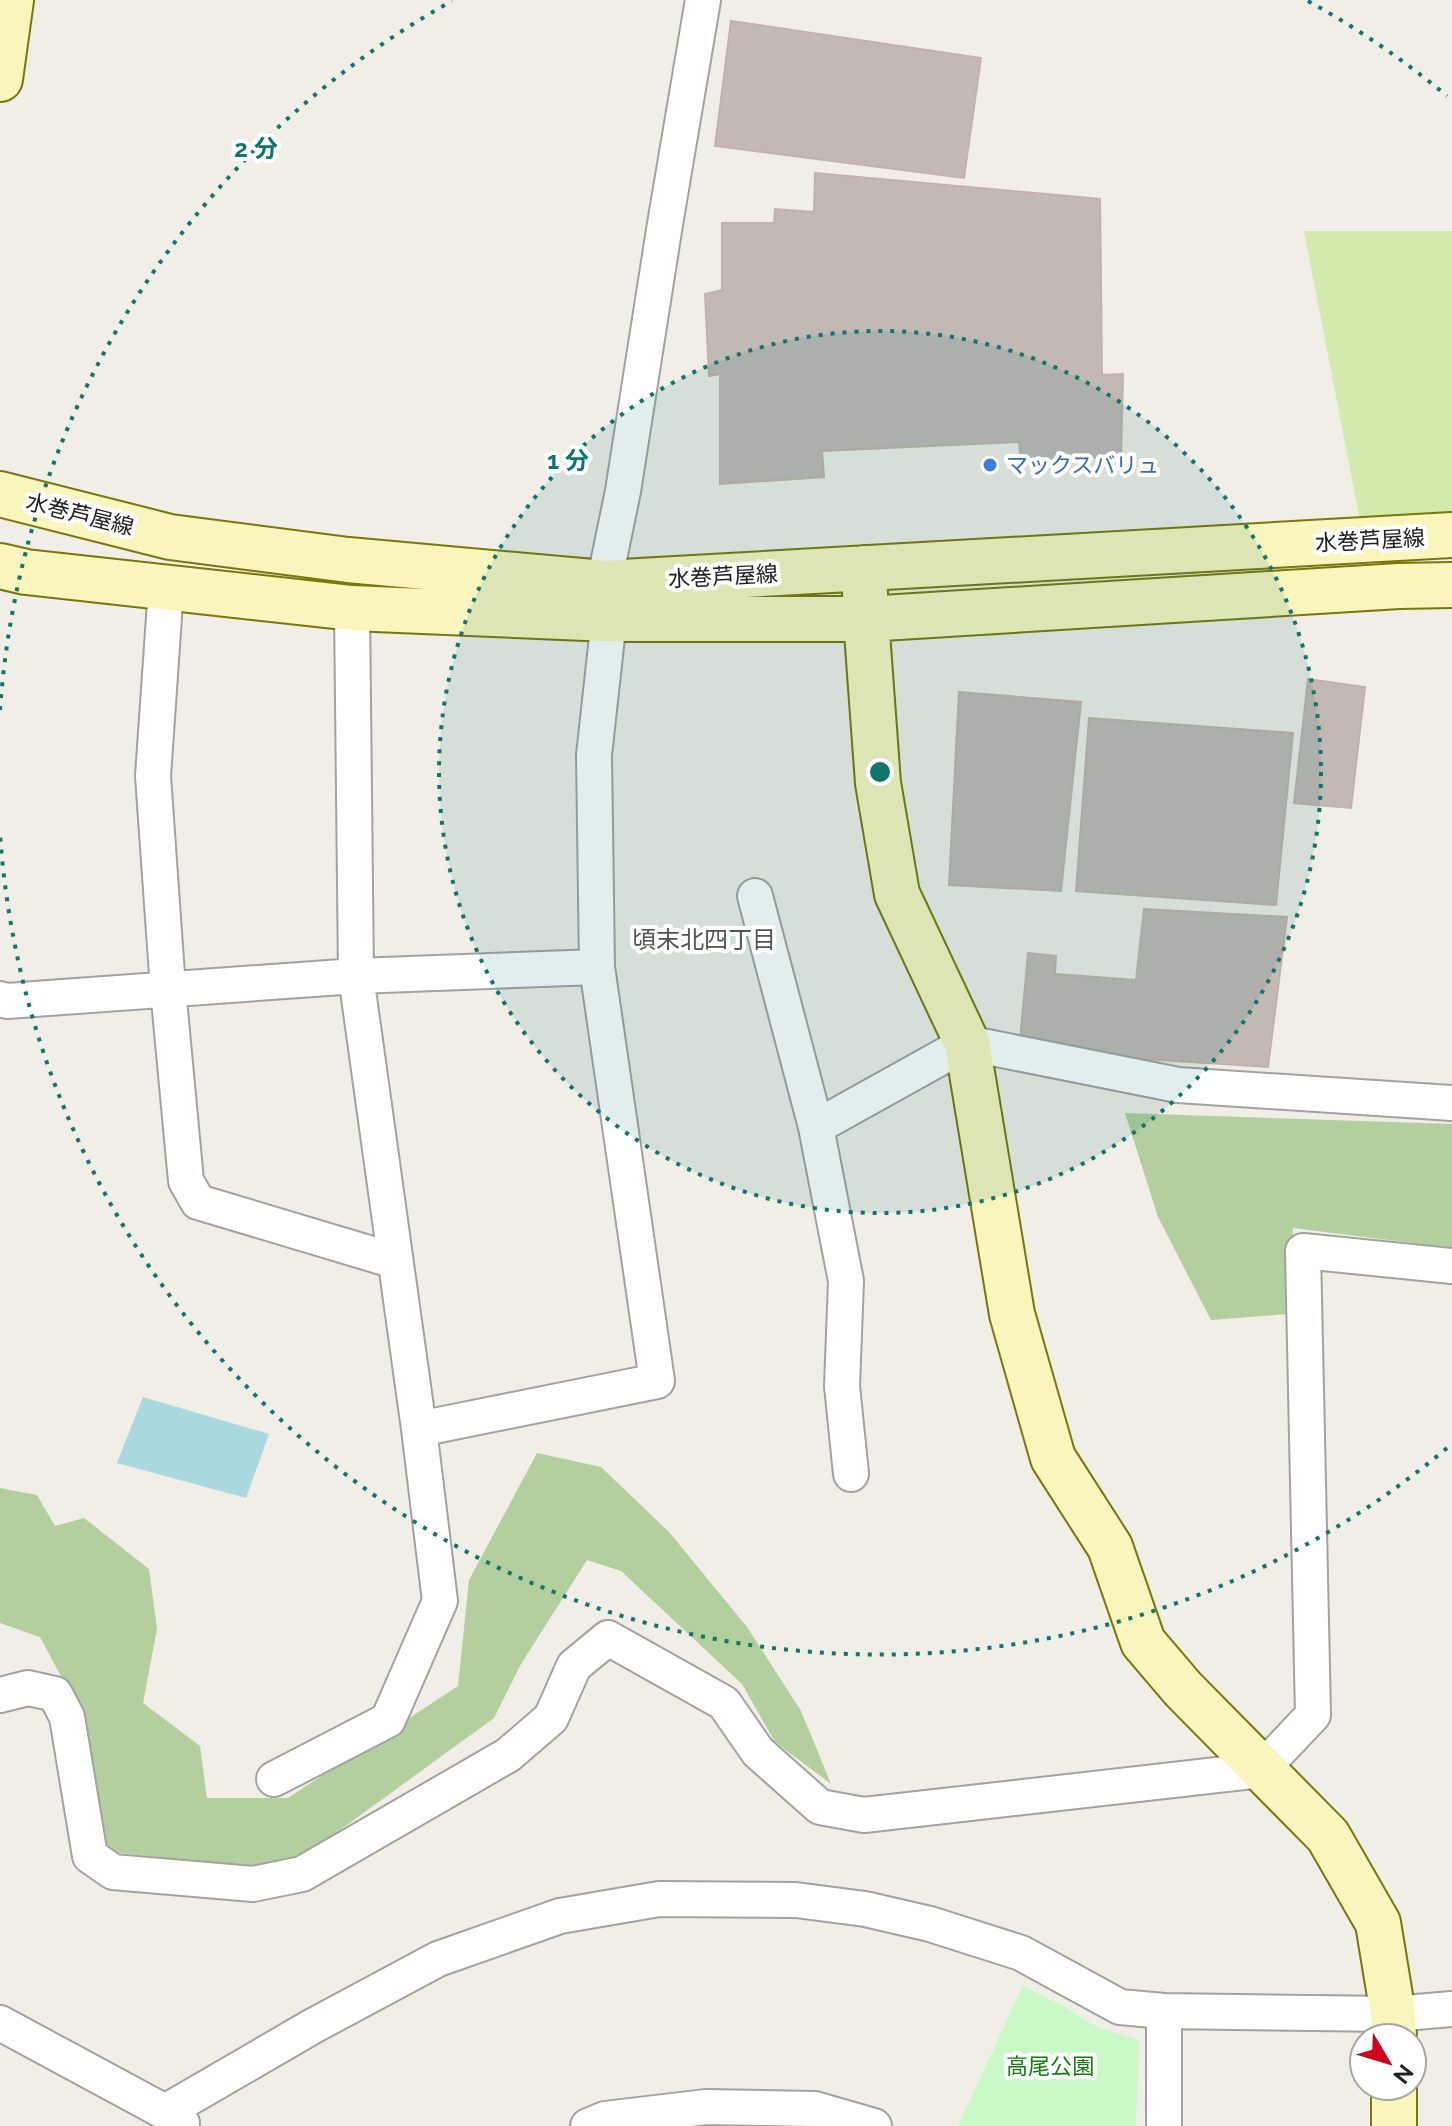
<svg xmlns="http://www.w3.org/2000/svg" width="1452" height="2126" font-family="Raleway,'Noto Sans JP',sans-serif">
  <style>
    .grass { fill: #d3eaaf }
    .forest { fill: #b2cf9d }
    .park { fill: #c8f9c6 }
    .water { fill: #a9d8de }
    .building { fill: #c2b8b4; stroke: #c3b2aa; stroke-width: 2 }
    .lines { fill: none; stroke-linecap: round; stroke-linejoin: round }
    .street-casing { stroke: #a2a2a2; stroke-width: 38 }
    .secondary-casing { stroke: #797806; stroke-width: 48 }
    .street { stroke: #fff; stroke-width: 34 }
    .secondary { stroke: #f9f5bd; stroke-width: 44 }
    .ring { fill: none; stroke: #0f766e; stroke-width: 4; stroke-dasharray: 4 8 }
    .shop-dot { fill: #3f7fe0; stroke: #fff; stroke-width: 3 }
    .labels { text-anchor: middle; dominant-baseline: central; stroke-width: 8; stroke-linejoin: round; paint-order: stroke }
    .shop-label { font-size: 22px; fill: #366cbe; stroke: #fff; text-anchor: start }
    .street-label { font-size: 22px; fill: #212121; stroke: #fff }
    .park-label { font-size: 22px; fill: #12800d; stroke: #fff }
    .neighbourhood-label { font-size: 24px; fill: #545454; stroke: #fff }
    .centre { fill: #0f766e; stroke: #fff; stroke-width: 4 }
    .ring-label { font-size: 24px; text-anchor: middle; font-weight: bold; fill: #0f766e; stroke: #fff; stroke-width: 8; stroke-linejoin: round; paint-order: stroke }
  </style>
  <rect width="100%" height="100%" fill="#f1ede7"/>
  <!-- grass -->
  <path class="grass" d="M1304,231H1452V533L1363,536Z"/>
  <!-- forest -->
  <path class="forest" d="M1125,1113L1452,1124V1248L1293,1228L1288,1314L1211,1320L1158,1217Z
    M537,1453L601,1467L669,1532L747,1627L801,1711L831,1784L775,1742L742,1684L621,1571L587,1560L521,1664L494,1718L296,1862L251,1868L113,1852L98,1833L86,1723L40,1637L0,1623V1488L37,1495L55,1526L84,1518L149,1569L157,1629L143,1703L200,1746L207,1798H288L458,1686L469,1580Z"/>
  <!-- park -->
  <path class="park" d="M1023,1986L1057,2003L1097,2027L1139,2040L1136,2126H958Z"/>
  <!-- water -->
  <path class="water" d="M143,1397L269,1434L246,1498L117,1463Z"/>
  <!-- building -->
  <path class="building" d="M731,21L981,58L964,178L715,146Z
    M815,173L1100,199L1102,375L1123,374L1121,456L1021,461L1019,442L822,451L824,477L720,484V374L709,376L705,294L722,290V223H774L775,209L814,212Z
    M1308,679L1365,687L1351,808L1294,803Z
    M959,692L1081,702L1061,891L949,885Z
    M1089,718L1293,733L1276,905L1076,891Z
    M1144,909L1287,917L1268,1067L1019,1051L1028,953L1056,956L1055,974L1136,980Z"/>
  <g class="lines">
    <defs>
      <path id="street" d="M166,588L153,776L168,989L186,1181L198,1202L395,1261
        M352,608L356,976L419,1429
        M755,896L816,1127
        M0,999L7,1001L356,976L597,967
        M851,1474L842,1386L846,1281L816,1127L967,1043L1178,1085L1452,1103
        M0,1695L28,1688L55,1694L67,1717L90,1856L113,1872L253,1884L302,1874L508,1755L551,1718L574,1666L608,1638L724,1703L758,1752L820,1807L864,1815L1261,1770L1313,1715L1303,1251L1452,1266
        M274,1779L388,1720L440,1601L419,1429L657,1381L597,967L594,755L609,619L604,583L623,491L665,224L703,0
        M0,2023L165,2112L182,2123
        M165,2112L313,2026L438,1959L560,1916L659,1899L796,1900L865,1909L930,1924L1021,1953L1120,2007L1164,2011L1393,2014L1452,2009
        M588,2126L605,2119L706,2107L815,2109L874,2126
        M1164,2126V2011"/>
      <path id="secondary" d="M0,79L11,0
        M0,494L170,537L348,560L604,583L1452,535
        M0,566L26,572L352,608L609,619H866L1399,586L1452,585
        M864,568L866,619L878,783L897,894L967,1043L1012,1314L1053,1458L1110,1547L1143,1642L1183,1689L1328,1836L1378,1923L1393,2014L1394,2038
        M1394,2086V2126"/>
    </defs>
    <!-- street casing -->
    <use href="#street" class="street-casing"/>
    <!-- secondary casing -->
    <use href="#secondary" class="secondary-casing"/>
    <!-- street -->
    <use href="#street" class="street"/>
    <!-- secondary -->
    <use href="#secondary" class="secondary"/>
  </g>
  <!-- distance rings -->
  <circle cx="880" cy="772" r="441" fill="#0f766e" fill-opacity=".12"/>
  <g class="ring">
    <circle cx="880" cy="772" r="441"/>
    <path d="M1447 1448A882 882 0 0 1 0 834M0 710A882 882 0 0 1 452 1M1308 1A882 882 0 0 1 1447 96"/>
  </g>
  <!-- markers -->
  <circle class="shop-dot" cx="990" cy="465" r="8"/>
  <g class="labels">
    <!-- shop labels -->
    <g class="shop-label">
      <text x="1006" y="465">マックスバリュ</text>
    </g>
    <!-- street labels -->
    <g class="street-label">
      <text transform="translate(80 514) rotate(14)">水巻芦屋線</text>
      <text transform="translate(1370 540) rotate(-3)">水巻芦屋線</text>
      <text transform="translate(723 576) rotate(-3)">水巻芦屋線</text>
    </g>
    <!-- park labels -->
    <g class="park-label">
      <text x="1050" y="2066">高尾公園</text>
    </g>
    <!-- neighbourhood labels -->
    <g class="neighbourhood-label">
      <text x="704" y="939">頃末北四丁目</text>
    </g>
  </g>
  <circle cx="880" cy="772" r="12" class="centre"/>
  <g class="ring-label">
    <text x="256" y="157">2 分</text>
    <text x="568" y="469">1 分</text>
  </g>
  <!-- north arrow -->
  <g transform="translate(1388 2062) rotate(128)"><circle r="38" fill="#ffffff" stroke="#a6a6a6" stroke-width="2"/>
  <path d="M0-6L14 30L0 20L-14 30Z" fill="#cf031b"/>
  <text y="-12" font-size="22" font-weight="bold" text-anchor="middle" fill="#212121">N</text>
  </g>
</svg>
